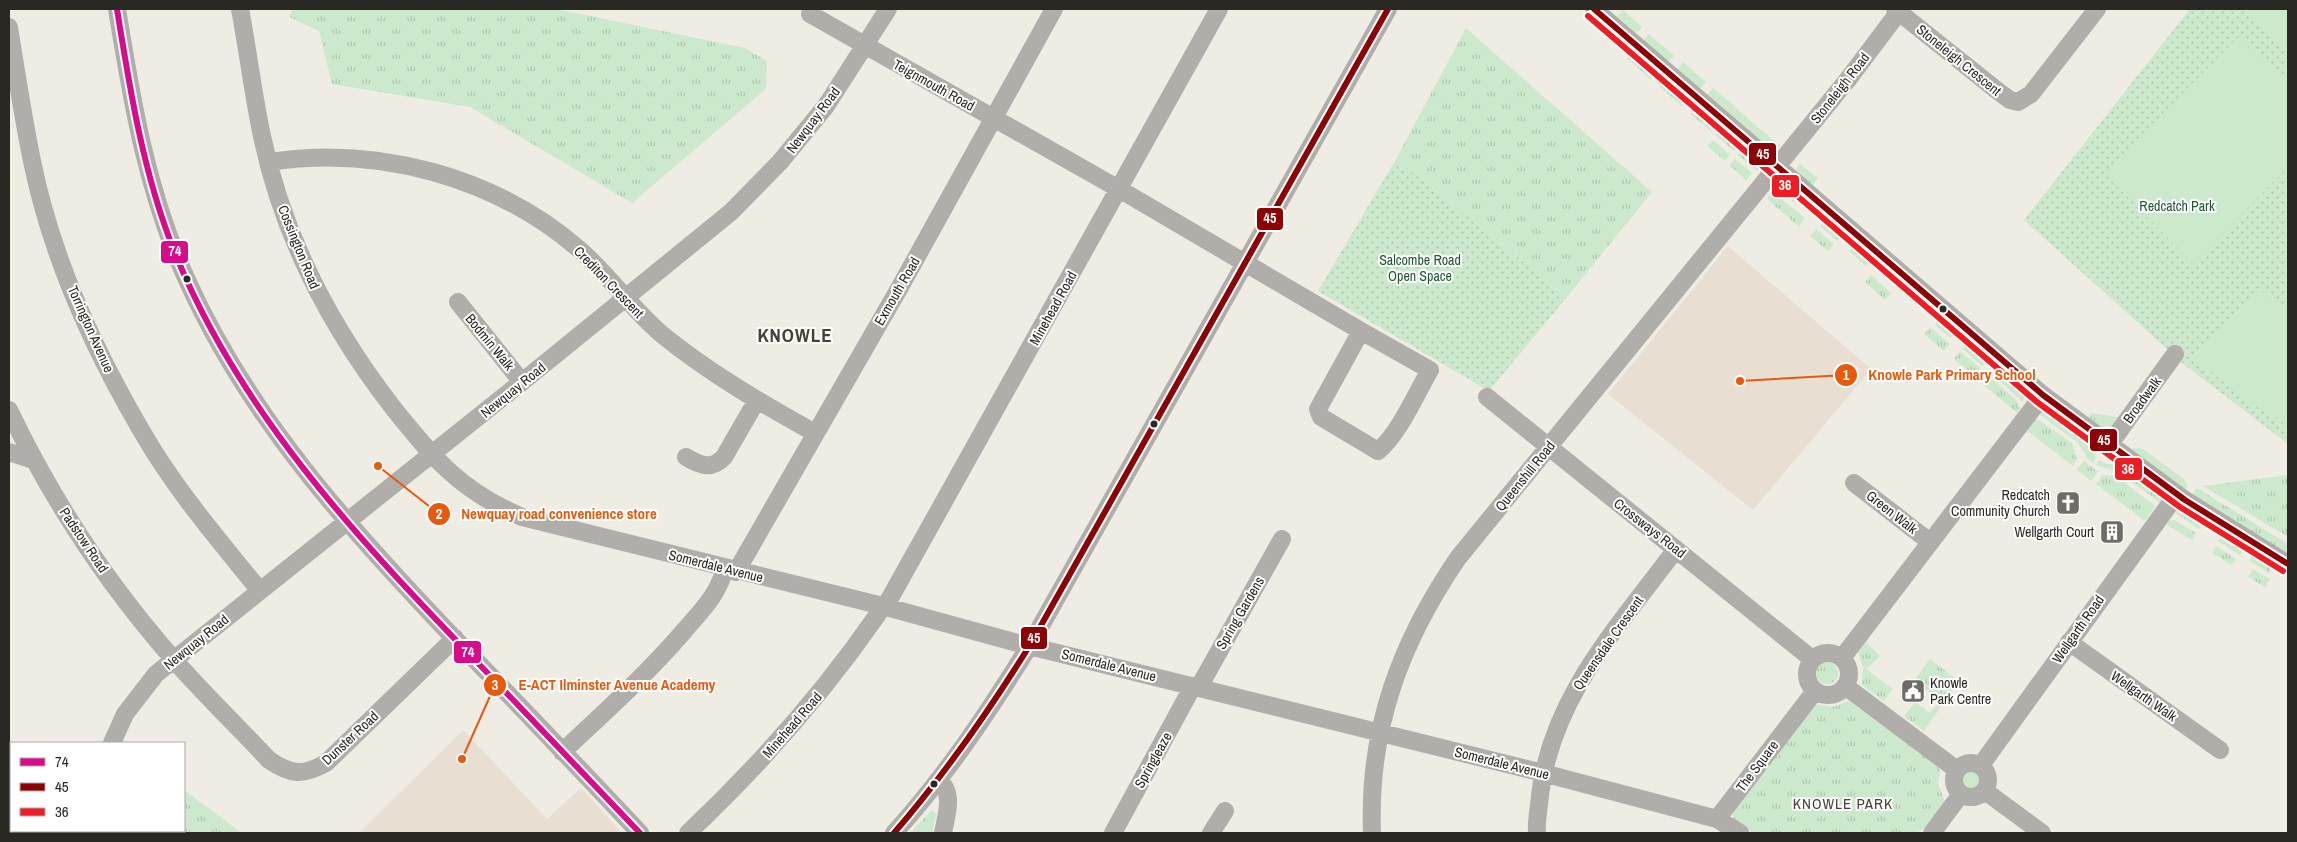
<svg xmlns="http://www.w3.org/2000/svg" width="2297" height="842" font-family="'Archivo Narrow',sans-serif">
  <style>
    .education { fill: #e9ded2 }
    .grass { fill: url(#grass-tufts) }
    .park { fill: url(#park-dots) }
    .garden { fill: #cce9cd }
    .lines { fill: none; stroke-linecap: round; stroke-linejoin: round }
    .minor { stroke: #afaeaa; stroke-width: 18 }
    .bus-1-casing { stroke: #fff; stroke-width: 10 }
    .bus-2-casing { stroke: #fff; stroke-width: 10 }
    .bus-3-casing { stroke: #fff; stroke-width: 10 }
    .bus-1 { stroke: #d70b8c; stroke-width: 6 }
    .bus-2 { stroke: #8b0304; stroke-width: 6 }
    .bus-3 { stroke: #ee1d23; stroke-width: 6 }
    .bus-dot { fill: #2a2822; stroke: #fff; stroke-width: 2 }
    .labels { text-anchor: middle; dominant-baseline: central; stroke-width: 4; stroke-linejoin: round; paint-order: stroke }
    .street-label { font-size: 14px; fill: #2a2822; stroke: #fff }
    .park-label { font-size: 14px; fill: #215631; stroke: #fff }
    .poi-label { font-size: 14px; fill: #2a2822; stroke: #fff; text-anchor: end }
    .neighbourhood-label { font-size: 15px; letter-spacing: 1px; fill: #464134; stroke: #fff }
    .district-label { font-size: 19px; font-weight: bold; letter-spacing: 1px; fill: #464134; stroke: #fff }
    .leader { fill: none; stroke: #e8590c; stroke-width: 2 }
    .callout-dot { fill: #e8590c; stroke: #fff; stroke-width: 2 }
    .mark-label { font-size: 15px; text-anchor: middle; font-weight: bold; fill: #fff }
    .callout-label { font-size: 15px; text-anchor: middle; font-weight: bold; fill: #e8590c; stroke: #fff; stroke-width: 4; stroke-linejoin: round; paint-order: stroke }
    .line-badge { stroke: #fff; stroke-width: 2 }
    .badge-label { font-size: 14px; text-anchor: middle; font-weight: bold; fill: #fff }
  </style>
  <defs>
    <pattern id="grass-tufts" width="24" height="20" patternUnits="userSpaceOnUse" patternTransform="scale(1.25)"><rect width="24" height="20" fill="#cce9cd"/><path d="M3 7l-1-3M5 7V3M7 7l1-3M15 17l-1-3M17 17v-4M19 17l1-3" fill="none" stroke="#afc8b0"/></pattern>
    <pattern id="park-dots" width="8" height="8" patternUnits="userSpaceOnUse" patternTransform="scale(1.25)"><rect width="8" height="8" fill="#cce9cd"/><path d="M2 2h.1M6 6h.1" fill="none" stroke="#afc8b0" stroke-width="1.8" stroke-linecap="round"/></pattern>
  </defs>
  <rect width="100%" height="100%" fill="#efece3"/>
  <!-- education -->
  <path class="education" d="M1728,246L1871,369L1753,510L1608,394Z
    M463,730L547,819L581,788L622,833H359Z"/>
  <!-- grass -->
  <path class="grass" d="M293,9H556L745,48L767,61L766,89L632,203L470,107L332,84L319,31L289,17Z
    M1623,10L1642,27L1636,33L1617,16Z
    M1466,28L1652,192L1567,297L1396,159Z
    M1649,34L1674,56L1668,62L1643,41Z
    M1633,51L1659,74L1650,79L1627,58Z
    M1683,62L1706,82L1700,89L1677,69Z
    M1665,80L1688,99L1682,106L1660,87Z
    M1713,88L1780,146L1773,153L1707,95Z
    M1696,107L1716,124L1711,131L1690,114Z
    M1721,128L1740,144L1734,151L1715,135Z
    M1713,140L1730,155L1725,161L1707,146Z
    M1744,148L1763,164L1757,171L1738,155Z
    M1735,159L1752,173L1746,180L1729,165Z
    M1800,164L1818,178L1812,186L1794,172Z
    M1785,181L1802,196L1795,203L1778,188Z
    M1770,193L1775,194L1805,218L1799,227L1767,199Z
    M1826,218L1843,233L1837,241L1820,226Z
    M1816,229L1834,244L1828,251L1810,236Z
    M1855,243L1872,258L1866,266L1849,251Z
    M1871,275L1891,293L1885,300L1865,282Z
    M1941,318L1956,331L1950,338L1935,325Z
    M1930,327L1950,344L1944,351L1924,334Z
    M1970,342L1989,359L1982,366L1963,349Z
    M1960,351L1980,368L1974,375L1954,359Z
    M1999,368C2009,376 2030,388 2023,402L1993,375Z
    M1990,377L2017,401L2020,409L2017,413L1984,385Z
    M2047,408L2085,435L2096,458L2093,463L2088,459L2078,443L2039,414Z
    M2091,413L2117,417L2120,420L2116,426H2106L2101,429L2087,419Z
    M2037,419L2072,443L2077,459L2073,466L2026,430L2033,420Z
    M2134,448L2143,449L2184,479L2188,486L2184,490L2130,450Z
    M2099,460L2107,464L2124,465L2164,495L2163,505L2119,472L2096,465Z
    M2084,461L2098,472L2091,481L2077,470Z
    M2102,475L2116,476L2155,506L2145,521L2096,484Z
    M2288,475V537L2203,486Z
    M2197,488L2288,544V555L2192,495Z
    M2183,508L2203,519L2199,529L2176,513L2173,509Z
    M2174,520L2196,533L2192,540L2167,525L2169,521Z
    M2223,534L2244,547L2240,555L2218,541Z
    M2216,546L2236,559L2231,565L2212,553Z
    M2254,553L2273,565L2269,573L2249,561Z
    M2253,569L2270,579L2265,587L2248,577Z
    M1866,642L1880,656L1866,669L1893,689L1884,701L1862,685L1863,667L1858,652Z
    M1930,659L1959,681L1924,731L1904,716L1915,702L1930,713L1940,700L1914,681Z
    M1816 673a11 11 0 1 1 22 0a11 11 0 1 1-22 0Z
    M1849,701L1938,766L1940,770L1938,784L1945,801L1926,827L1916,833H1753L1734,819L1732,813L1815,704L1832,707Z
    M1960 780a12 12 0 1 1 24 0a12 12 0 1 1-24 0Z
    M184,790L242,833H102L103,831H184Z
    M932,810L936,814L932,833H910Z"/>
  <!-- park -->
  <path class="park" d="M2190,9H2288V444L2186,366L2024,220Z
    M1396,159L1567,297L1489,391L1318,291Z"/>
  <!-- garden -->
  <path class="garden" d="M2244,9H2288V51Z
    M2238,37L2288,85V167L2193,264L2104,173Z
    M2258,288L2288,314V427L2275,416L2273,419L2193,358Z"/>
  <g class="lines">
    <!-- minor -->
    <path class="minor" d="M117,9C132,102 147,193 187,280C249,418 350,529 453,637C516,702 578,767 640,833
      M240,9C248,51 253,94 262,136C283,237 331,328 394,409C435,460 461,491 522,517L879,605L1021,644L1543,773L1717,819
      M1594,9L2043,395L2185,500L2288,564
      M1895,9L1999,92L2010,100L2018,102L2031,94L2097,9
      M810,14L1119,189L1361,331L1318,409L1321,417L1378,451C1399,434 1416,394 1430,370L1361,331
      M9,27C16,72 23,117 32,161C51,255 93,348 141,430C174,488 218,539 260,591
      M269,162C378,145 496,177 580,250C611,277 633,311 665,337C711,374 763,404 815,433
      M458,302L522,382
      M1487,397L1812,659
      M9,410C52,500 108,585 175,661C205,695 238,727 269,760C291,775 303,776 326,763L455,638
      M2109,445L2175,354
      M9,452L33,460
      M686,457C701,466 712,470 724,457L757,400
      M1854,483L1930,542
      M736,572L900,287L1054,9
      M885,607L1219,9
      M2069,642L2220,750
      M1807 674a21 21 0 1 1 42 0a21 21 0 1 1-42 0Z
      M1842,658L2043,395
      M1845,686L1957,770
      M1199,687L1282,539
      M112,743L125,714L156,674L522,382L731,212L780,162L826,106L888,9
      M562,752C604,713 646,675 684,631C702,610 717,596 725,569
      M1954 780a17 17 0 1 1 34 0a17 17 0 1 1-34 0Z
      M1981,765L2177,494
      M938,780C955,792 946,816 943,833
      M1985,791L2042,833
      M89,833V831
      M688,833C759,766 822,695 878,614L879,605
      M894,833C946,776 989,711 1030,645L1388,9
      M1113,833L1193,686
      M1211,833L1225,811
      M1372,833C1368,729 1400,643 1458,558L1849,78L1901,9
      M1537,833C1536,821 1539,808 1540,795C1552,696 1619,626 1676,549
      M1740,833L1717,819L1815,691
      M1932,833L1961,794"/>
    <defs>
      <path id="bus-1" d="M117,9C130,90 143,172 173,248C237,410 358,539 477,662C532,719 586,776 640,833"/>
      <path id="bus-2" d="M1594,9L2043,395L2185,500L2288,564
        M894,833C945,774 989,711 1030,645L1388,9"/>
      <path id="bus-3" d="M1588,16L2037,402L2180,507L2283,571"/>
    </defs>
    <!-- bus-1 casing -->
    <use href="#bus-1" class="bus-1-casing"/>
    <!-- bus-2 casing -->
    <use href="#bus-2" class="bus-2-casing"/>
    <!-- bus-3 casing -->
    <use href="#bus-3" class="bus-3-casing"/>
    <!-- bus-1 -->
    <use href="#bus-1" class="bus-1"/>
    <!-- bus-2 -->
    <use href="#bus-2" class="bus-2"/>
    <!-- bus-3 -->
    <use href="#bus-3" class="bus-3"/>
  </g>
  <!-- icons -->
  <defs>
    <symbol id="church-square" viewBox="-11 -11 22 22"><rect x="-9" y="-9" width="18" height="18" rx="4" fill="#6f6d66" stroke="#fff"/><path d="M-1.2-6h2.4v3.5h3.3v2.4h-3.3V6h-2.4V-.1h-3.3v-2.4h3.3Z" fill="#fff"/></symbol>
    <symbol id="building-square" viewBox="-11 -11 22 22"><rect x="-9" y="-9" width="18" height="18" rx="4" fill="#6f6d66" stroke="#fff"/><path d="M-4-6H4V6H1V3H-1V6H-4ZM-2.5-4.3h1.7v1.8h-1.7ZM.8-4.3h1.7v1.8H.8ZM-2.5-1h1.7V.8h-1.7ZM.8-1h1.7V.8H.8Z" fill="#fff"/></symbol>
    <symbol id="civic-square" viewBox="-11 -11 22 22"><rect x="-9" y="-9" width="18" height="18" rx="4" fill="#6f6d66" stroke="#fff"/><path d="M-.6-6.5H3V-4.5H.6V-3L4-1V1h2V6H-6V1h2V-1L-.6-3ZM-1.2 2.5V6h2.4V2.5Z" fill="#fff"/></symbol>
  </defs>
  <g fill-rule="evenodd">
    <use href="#church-square" x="2054" y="489" width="28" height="28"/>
    <use href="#building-square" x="2098" y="518" width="28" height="28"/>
    <use href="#civic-square" x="1899" y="677" width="28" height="28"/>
  </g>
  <!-- markers -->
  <g class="bus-dot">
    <circle cx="187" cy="279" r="4.5"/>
    <circle cx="1943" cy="309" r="4.5"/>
    <circle cx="1154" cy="424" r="4.5"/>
    <circle cx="934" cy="784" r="4.5"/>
  </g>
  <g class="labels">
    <!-- street labels -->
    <g class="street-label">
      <text transform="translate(1959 60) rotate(39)">Stoneleigh Crescent</text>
      <text transform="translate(934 85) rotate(29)">Teignmouth Road</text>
      <text transform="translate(1840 88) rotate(-52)">Stoneleigh Road</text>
      <text transform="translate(813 120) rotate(-53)">Newquay Road</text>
      <text transform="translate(299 247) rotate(68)">Cossington Road</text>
      <text transform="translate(609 282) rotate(46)">Crediton Crescent</text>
      <text transform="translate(897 291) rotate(-60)">Exmouth Road</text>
      <text transform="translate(1053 308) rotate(-61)">Minehead Road</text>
      <text transform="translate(91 329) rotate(66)">Torrington Avenue</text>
      <text transform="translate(490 342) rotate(51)">Bodmin Walk</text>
      <text transform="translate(513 390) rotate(-39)">Newquay Road</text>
      <text transform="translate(2142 400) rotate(-54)">Broadwalk</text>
      <text transform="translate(1525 476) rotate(-51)">Queenshill Road</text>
      <text transform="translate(1892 512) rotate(38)">Green Walk</text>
      <text transform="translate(1650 528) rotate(38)">Crossways Road</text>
      <text transform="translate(84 540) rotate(56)">Padstow Road</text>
      <text transform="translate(716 566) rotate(14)">Somerdale Avenue</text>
      <text transform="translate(1240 613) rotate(-60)">Spring Gardens</text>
      <text transform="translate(2078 629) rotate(-55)">Wellgarth Road</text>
      <text transform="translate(196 642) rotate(-39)">Newquay Road</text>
      <text transform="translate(1608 643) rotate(-55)">Queensdale Crescent</text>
      <text transform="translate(1109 665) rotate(14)">Somerdale Avenue</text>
      <text transform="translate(2144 696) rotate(35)">Wellgarth Walk</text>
      <text transform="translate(792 725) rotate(-49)">Minehead Road</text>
      <text transform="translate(350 738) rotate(-43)">Dunster Road</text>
      <text transform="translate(1153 760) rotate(-61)">Springleaze</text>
      <text transform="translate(1502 763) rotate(14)">Somerdale Avenue</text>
      <text transform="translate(1757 766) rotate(-53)">The Square</text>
    </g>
    <!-- park labels -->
    <g class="park-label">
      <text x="2177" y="206">Redcatch Park</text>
      <text x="1420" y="260">Salcombe Road<tspan x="1420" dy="16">Open Space</tspan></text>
    </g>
    <!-- poi labels -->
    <g class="poi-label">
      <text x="2050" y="495">Redcatch<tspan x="2050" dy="16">Community Church</tspan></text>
      <text x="2094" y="532">Wellgarth Court</text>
      <text x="1930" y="683" text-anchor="start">Knowle<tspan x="1930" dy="16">Park Centre</tspan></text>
    </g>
    <!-- neighbourhood labels -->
    <g class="neighbourhood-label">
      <text x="1843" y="803">KNOWLE PARK</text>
    </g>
    <!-- district labels -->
    <g class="district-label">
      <text x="795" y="335">KNOWLE</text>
    </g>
  </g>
  <!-- callouts -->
  <path class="leader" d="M1740 381L1846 375M378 466L439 514M462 759L495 685"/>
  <g class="callout-dot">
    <circle cx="1740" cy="381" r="5"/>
    <circle cx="378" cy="466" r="5"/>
    <circle cx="462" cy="759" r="5"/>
    <circle cx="1846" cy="375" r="12"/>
    <circle cx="439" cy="514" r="12"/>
    <circle cx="495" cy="685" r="12"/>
  </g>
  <g class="mark-label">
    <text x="1846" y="380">1</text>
    <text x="439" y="519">2</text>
    <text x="495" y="690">3</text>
  </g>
  <g class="callout-label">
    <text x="1952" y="380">Knowle Park Primary School</text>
    <text x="559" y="519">Newquay road convenience store</text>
    <text x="617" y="690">E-ACT Ilminster Avenue Academy</text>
  </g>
  <g class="line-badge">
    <rect x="1748" y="142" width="29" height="24" rx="5" fill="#8b0304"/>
    <rect x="1771" y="174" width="29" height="24" rx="5" fill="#ee1d23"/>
    <rect x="1256" y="207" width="28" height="24" rx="5" fill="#8b0304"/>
    <rect x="160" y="240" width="29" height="24" rx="5" fill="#d70b8c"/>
    <rect x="2089" y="428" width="29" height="24" rx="5" fill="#8b0304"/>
    <rect x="2114" y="457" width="29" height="24" rx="5" fill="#ee1d23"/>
    <rect x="1020" y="626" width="28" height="24" rx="5" fill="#8b0304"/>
    <rect x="453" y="640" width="29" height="24" rx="5" fill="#d70b8c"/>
  </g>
  <g class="badge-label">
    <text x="1763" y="159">45</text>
    <text x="1785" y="190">36</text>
    <text x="1270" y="223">45</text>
    <text x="175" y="256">74</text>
    <text x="2104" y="445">45</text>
    <text x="2128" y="474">36</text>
    <text x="1034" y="643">45</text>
    <text x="468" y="657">74</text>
  </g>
  <!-- border -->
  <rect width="2297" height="842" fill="none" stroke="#2a2822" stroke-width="20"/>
  <!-- legend -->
  <rect x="10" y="742" width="175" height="90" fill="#ffffff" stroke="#aaa9a7"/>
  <rect x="20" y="758" width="25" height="8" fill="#d70b8c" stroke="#aaa9a7"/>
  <text x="55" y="767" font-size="15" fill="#2a2822">74</text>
  <rect x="20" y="783" width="25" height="8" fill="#8b0304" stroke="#aaa9a7"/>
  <text x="55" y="792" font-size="15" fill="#2a2822">45</text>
  <rect x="20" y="808" width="25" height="8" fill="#ee1d23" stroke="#aaa9a7"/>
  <text x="55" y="817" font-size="15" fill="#2a2822">36</text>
</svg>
